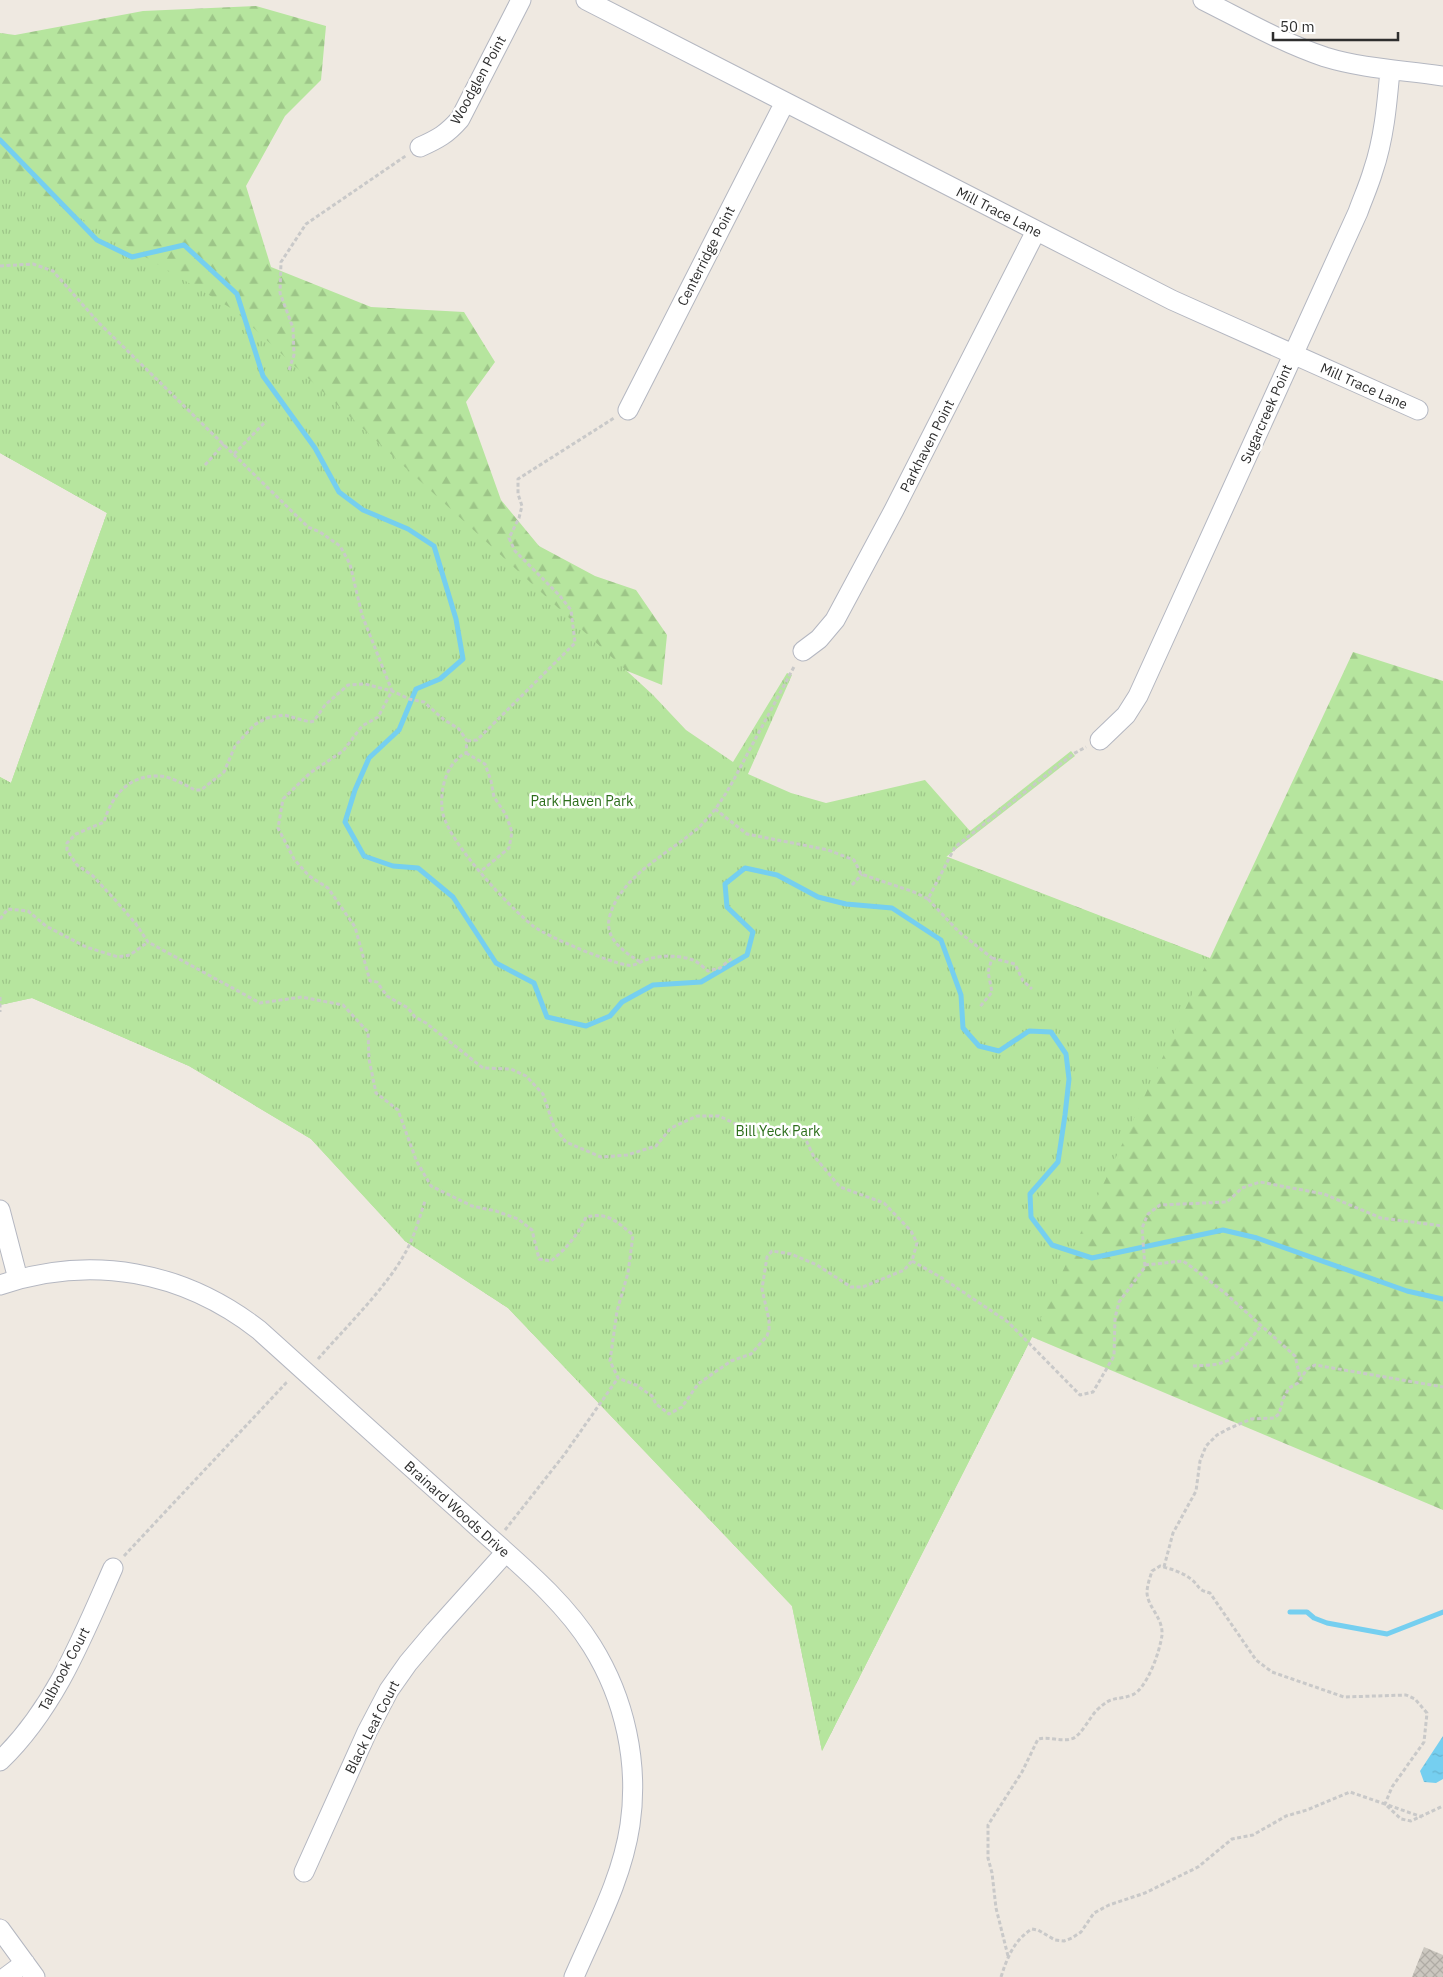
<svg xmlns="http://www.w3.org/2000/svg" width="1443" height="1977" font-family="'IBM Plex Sans',sans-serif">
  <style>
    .forest { fill: url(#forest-firs) }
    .park { fill: url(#park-tufts) }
    .water { fill: url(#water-ripples) }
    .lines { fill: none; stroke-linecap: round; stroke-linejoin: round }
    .stream { stroke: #75cff0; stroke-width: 5 }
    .building { fill: url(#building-cross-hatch) }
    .minor-casing { stroke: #b4b7c1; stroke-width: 21 }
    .path { stroke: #c9c9c9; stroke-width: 3; stroke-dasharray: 4 2.5; stroke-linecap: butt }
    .minor { stroke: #fff; stroke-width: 19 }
    .labels { text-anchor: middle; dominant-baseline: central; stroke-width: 5; stroke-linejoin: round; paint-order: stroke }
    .street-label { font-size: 14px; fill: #2e2e2e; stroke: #fff }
    .park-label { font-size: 14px; fill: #2c6e1b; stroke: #fff }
  </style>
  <defs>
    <pattern id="forest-firs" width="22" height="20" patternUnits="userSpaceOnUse" patternTransform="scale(1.25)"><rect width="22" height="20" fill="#b6e59e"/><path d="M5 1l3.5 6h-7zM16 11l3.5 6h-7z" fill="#9dc588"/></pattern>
    <pattern id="park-tufts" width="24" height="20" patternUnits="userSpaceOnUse" patternTransform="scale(1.25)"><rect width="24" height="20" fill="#b6e59e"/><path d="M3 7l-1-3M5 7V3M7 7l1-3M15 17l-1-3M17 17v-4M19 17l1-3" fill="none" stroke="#9dc588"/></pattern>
    <pattern id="water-ripples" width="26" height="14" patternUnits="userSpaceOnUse" patternTransform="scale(1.25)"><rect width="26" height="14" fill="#75cff0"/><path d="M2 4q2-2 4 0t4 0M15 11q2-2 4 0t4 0" fill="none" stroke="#66b2ce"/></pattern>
    <pattern id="building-cross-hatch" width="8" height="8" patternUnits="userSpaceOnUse" patternTransform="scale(1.25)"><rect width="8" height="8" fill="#cbc7bf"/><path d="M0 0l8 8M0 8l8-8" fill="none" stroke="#afaba4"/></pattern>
  </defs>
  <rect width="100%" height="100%" fill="#efe9e1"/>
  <!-- forest -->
  <path class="forest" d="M256,6L326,26L321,80L285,116L246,186L271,267L371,307L464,312L495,362L466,402L501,500L539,546L595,576L636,590L667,635L662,685L560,644L745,779L1210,958L1353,652L1443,681V1510L1032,1337L822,1751L792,1606L508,1308L405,1241L311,1139L189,1066L32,998L0,1005V777L11,783L107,513L0,453V33L15,35L143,11Z"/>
  <!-- park -->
  <path class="park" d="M0,170L234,310L653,695L686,730L733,762L787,673L792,675L748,774L791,793L826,803L925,780L970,831L1071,751L1075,756L946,857L1209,958L1032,1337L822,1751L792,1606L508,1308L405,1241L311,1139L189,1066L32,998L0,1005V777L11,783L107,513L0,453Z"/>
  <!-- water -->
  <path class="water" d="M1443,1736V1779L1436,1783L1424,1782L1420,1771Z"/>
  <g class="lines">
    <!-- stream -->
    <path class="stream" d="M0,140L97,240L132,257L184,245L237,294L263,376L315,448L339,492L363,510L408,529L434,546L456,619L463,659L440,679L416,689L399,730L369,758L355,790L345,822L364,856L393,866L418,868L453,897L496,963L534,983L547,1017L586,1026L610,1016L622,1002L653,985L701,982L747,955L753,932L727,907L725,884L745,868L777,875L818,897L846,904L892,908L941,940L961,995L963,1028L979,1046L999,1051L1029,1031L1051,1032L1066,1054L1069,1079L1065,1115L1058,1162L1030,1194L1031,1217L1052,1245L1092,1258L1223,1230L1257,1238L1407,1291L1443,1299
      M1290,1612H1307L1314,1618L1327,1623L1387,1634L1443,1612"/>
  </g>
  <!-- building -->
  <path class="building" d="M1424,1947L1443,1955V1977H1412Z"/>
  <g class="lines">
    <defs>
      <path id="minor" d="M586,0L1172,300L1418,410
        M1203,0C1243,20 1283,43 1325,57C1364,69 1404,70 1443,76
        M420,147C438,139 447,134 460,119L521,0
        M628,410L785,102
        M803,651L819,639L835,620L894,510L1036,231
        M1100,740L1126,715L1138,696L1358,212C1363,198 1369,185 1373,171C1384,139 1387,104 1390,70
        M0,1210L18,1279
        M0,1285C92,1254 183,1271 259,1330C329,1393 398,1456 468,1518C511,1558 561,1596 592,1646C625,1699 639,1763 630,1825C622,1879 595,1928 574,1977
        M0,1761C55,1708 83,1636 113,1568
        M304,1872L367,1732L389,1690L408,1663L435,1631L505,1553
        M0,1929L35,1977
        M6,1977L25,1963"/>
    </defs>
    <!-- minor casing -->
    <use href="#minor" class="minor-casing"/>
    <!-- path -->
    <path class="path" d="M0,266L33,264L53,271L99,323L308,527L320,532L340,546L350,564L362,615L392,691L378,717L362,726L343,751L310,773L283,799L278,828L294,859L309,876L328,888L355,927L370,981L377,982L387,996L408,1008L415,1017L426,1023L483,1068L511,1069L526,1076L543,1094L554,1127L566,1142L601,1157L627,1155L656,1146L671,1128L697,1116H719L742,1127L778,1128L796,1132L806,1140L813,1155L840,1187L884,1203L911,1231L917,1243L912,1261L904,1270L863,1287H851L817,1265L791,1254L772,1251L767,1257L762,1289L769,1320V1330L767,1336L751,1354L731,1361L698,1384L682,1407L669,1414L656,1404L652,1396L636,1385L618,1378L610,1361L617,1311L628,1273L633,1235C616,1221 608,1212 586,1217C578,1235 566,1249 551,1261L539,1259L532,1230L518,1219L496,1211L472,1206L431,1186L416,1160L398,1110L376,1093L369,1059L368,1032L343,1005L302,997L260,1003L148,942L136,924L117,902L93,876L77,865L67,850V843L76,834L104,822C112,795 129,775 159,776C170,776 185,785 195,790H201L224,772L235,746L254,725L267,718L284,715L310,722L314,721L325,705L348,685L365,684L392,691L409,699L424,702L443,719L459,729L467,741L466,753C447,762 440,788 442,808C443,837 509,907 533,926C548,937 608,962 627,965C634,967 641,961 648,959C662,955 679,955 693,960C698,962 704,968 708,971L720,968L732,958
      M289,370L294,355L293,328L280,293L281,262L306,224L407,155
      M234,454L266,421
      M205,465L224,444
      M467,741L477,740L575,643L571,610L560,596L515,551L509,538L519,518L522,506L518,494V479L614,418
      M466,753L485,764L491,781L494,797L506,815L512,832L509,848L480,872
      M715,809L747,834L828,850L854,860L861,874L914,892L928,899L955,847L1073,754L1086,747
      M852,885L862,874
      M928,899L959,932L992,958L988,972L992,992L979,1008
      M0,919L8,909L28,911L46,926L86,947L118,957L130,955L148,942
      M992,958L1015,964L1023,981L1032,989
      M640,962C623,951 603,938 610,915C622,875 668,854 698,828C722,806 735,777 750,749C765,721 780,693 795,665
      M0,997V1012
      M912,1261L942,1278L1008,1322L1080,1395L1093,1392L1114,1356L1115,1318L1119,1302L1145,1267L1142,1228L1148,1214L1160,1205L1227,1202L1242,1188L1260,1182L1324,1194L1381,1218L1443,1226
      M1145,1265L1183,1261L1193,1268L1225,1293L1295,1356L1300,1377
      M318,1359C345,1328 384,1290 404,1255C414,1238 419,1219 425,1201
      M1193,1366C1202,1365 1213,1366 1221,1363C1238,1359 1250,1339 1261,1326
      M505,1530L564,1455L618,1378
      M124,1556L286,1383L289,1381
      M1164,1567L1173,1533L1196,1491L1200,1461L1206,1446L1217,1435L1228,1429L1251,1419L1274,1418L1279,1414L1283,1399L1289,1388L1298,1383L1307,1369L1315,1365L1443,1387
      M1008,1956L996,1908L992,1873L988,1858V1825L1022,1772L1038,1739C1049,1736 1060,1742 1071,1739C1081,1737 1090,1716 1098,1709C1113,1695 1116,1701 1132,1695C1147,1689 1160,1651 1162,1635C1163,1617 1148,1608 1147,1593C1147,1585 1150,1578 1152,1571L1160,1566C1171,1569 1182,1572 1191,1579C1200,1586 1197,1590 1210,1593L1256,1660L1272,1672L1344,1697L1406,1695L1415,1699L1427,1713L1424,1742L1392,1787L1385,1804L1422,1817
      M1001,1977C1007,1958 1014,1940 1032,1929L1038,1930L1055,1940L1064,1941L1072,1938L1081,1932L1094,1913L1109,1905L1145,1893L1198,1867L1232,1839L1253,1835L1286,1816L1307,1810L1350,1792L1385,1804L1401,1819L1411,1821L1443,1806"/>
    <!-- minor -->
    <use href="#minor" class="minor"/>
  </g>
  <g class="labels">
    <!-- street labels -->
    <g class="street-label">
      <text transform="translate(478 80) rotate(-61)">Woodglen Point</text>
      <text transform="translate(999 212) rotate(27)">Mill Trace Lane</text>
      <text transform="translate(706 256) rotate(-63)">Centerridge Point</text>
      <text transform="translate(1364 386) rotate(24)">Mill Trace Lane</text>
      <text transform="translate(1266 414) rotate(-66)">Sugarcreek Point</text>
      <text transform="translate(927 446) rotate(-63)">Parkhaven Point</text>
      <text transform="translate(457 1509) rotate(42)">Brainard Woods Drive</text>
      <text transform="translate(64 1669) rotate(-62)">Talbrook Court</text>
      <text transform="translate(372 1727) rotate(-63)">Black Leaf Court</text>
    </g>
    <!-- park labels -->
    <g class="park-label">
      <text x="582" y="801">Park Haven Park</text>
      <text x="778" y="1131">Bill Yeck Park</text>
    </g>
  </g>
  <!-- scale -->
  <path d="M1273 32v8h125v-8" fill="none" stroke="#2e2e2e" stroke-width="2.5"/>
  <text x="1280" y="32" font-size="15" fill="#2e2e2e" stroke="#ffffff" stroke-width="4" paint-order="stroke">50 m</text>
</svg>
